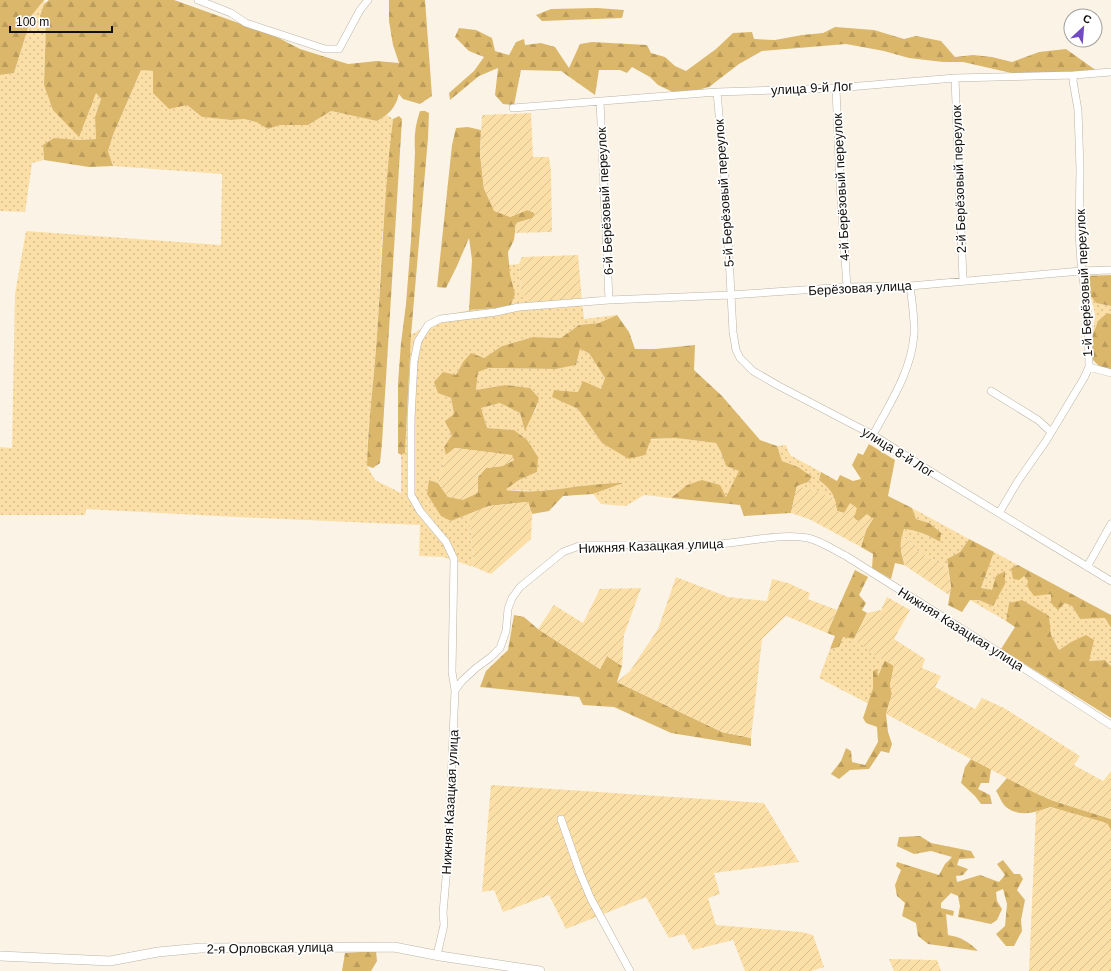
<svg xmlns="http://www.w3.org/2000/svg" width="1111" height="971" font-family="Helvetica,sans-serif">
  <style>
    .grass { fill: url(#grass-dots) }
    .forest { fill: url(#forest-firs) }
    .garden { fill: url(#garden-furrows) }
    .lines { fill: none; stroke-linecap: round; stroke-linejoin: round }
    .minor-casing { stroke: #bab4a7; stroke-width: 8 }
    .tertiary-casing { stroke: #bab4a7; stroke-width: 10 }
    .minor { stroke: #fff; stroke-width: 7 }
    .tertiary { stroke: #fff; stroke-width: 9 }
    .labels { text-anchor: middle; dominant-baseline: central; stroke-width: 3.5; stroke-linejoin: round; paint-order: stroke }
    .street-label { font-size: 13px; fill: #120f0b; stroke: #fff }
  </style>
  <defs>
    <pattern id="grass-dots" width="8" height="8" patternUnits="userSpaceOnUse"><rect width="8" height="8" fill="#fbdfa7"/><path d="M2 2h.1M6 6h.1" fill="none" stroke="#d6be8e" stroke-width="1.8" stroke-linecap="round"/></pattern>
    <pattern id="forest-firs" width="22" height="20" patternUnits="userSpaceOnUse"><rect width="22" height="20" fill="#dbb76b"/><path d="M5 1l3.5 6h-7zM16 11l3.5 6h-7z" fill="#bb9c5b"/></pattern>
    <pattern id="garden-furrows" width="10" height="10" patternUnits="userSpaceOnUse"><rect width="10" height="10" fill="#fbdfa7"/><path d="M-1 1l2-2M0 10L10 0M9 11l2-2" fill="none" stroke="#d6be8e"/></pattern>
  </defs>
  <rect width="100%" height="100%" fill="#fbf4e6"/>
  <!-- grass -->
  <path class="grass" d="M44,0H45L40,16L46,23L44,85L96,93L101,99L95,117L96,139L78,140L43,145L44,160L32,163L25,212L0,211V75L14,73L32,15Z
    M141,70L154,71V93L187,105L202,117L231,120L244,119L256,122L268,129L280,125H308L331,111L377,121L387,115L393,119L382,240L377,335L368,436L367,466L375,480L401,493V455L405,452L411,335L443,316L469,310L510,307L509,265L519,264L521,291L582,301L584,319L617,315L599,323L579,325L561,338L533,337L502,346L484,358L463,362L456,375L438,393L451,398L454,414L452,435L444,447L446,455L438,483L429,480L450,521L469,514L474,567L443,557L419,556L420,525L236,517L86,509L85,515H0V447L12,448L15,294L26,231L221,245L222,174L113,166L108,151L113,135Z
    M1090,295L1096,303L1111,306V314L1107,313L1098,321L1093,334L1095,313Z
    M580,349L589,353L605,378L601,389L578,392L554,390L569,405L578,409L602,443L676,438L716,443L721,452L726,466L740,471L726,497L687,485L671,498L644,495L626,506L601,504L593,494L621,484L537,491L504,490L519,480L537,472L514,430L487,428L481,408L500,403L520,413L525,430L531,417L535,412L539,398L530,388L505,385L476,390L478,372L489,368L556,369L576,365Z
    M786,445L790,455L821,472L819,480L831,490L835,499L817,491L797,486L808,482L798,467L782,461L777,446Z
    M912,508L969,539L960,552L947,559L948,569L916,550L908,539L901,537L904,529C917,530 928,535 939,542L929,523L916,519Z
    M994,552L1018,565L1011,568L1024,576L1028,581L1052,594L1058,610L1065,603L1072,606L1080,619L1105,618L1111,628V666L1105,660L1089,661L1071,642L1059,650L1051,635L1049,616L1009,603L1006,621L970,600H979L993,605L992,591L981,588Z
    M843,636L854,639L885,660L878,676L873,671V688L869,704L819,678L830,649L839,647Z"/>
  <!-- forest -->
  <path class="forest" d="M0,0H44L32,15L14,73L0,75Z
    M49,0H174L275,36L300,49L348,64L377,61L399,63L393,45L389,21V0H425L432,96L420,104L403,99L399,94C395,109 389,114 377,121L331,111L308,125H280L268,129L256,122L244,119L231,120L202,117L187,105L169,109L153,93V71L141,70L113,135L108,151L113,166L89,167L44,160L43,145L54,138L78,140L96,139L95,117L101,99L96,93L79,137L53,110L44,85L46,23L40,16L44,4Z
    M597,8L624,10L622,18L542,21L536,15L551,9Z
    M835,27L874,30L904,39L916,36L941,41L955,57L973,55L992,57L1012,62L1039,52L1066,49L1097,71L1016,74L963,62H943L909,58L884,51L846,44L762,51L739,64L709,87L679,95L658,85L650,77L632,67L627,73L620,70H599L595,95L561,71L521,70L514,105L503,104L495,95L498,68L479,76L450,100L449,93L474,71L484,57L469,51L455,37L459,28L476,30L492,38L495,51L509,55L516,42L524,39L525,45L541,43L555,47L569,68L580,44L592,42L647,45L651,53L665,57L675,66L686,71L716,49L733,33L752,32L754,39L775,40L802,35L823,33Z
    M420,111H425L429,113L428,138L411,335L405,453L401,455L398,453V383L401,343L406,304L411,240L415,152C414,137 415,125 420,111Z
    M399,116L402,119L382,443L380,463L373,468L367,466C368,422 374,379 377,335C382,263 384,191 393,119Z
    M468,127L481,130L480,154L484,189L510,217L527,210L535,213L533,218L516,223L514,240L508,252L510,275L515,294L510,307L469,310L472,260L469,238L457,266L446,288L437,287L452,145L456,128Z
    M1111,275V306L1096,303L1090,295L1085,276Z
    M1107,313L1111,314V370L1100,367L1092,359L1093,334L1098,321Z
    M617,315L629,332L635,349H655L695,345L694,370L722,396L760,440L777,446L782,461L798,467L812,477L808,482L797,486L791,513L744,516L740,505L671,498L687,485L702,480L720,485L726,497L739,471L726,466L721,452L716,443L676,438L651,439L645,455L629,459L602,443L578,409L552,397L554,390L578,392L583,381L601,389L605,378L589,353L580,349L576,365L556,369L489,368L478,372L476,390L505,385L530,388L539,398C536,410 530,419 525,431L520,413L500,403L481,408L487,428L514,430L527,440L538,457L537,472L519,480L505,490C516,491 528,492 539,491C567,489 595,483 623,483L593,494L563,496L549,511L532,514L528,502L489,506L451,521L441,516L427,494L429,480L438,483L448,497L478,477L486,468L502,466L514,460L511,455L455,448L446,455L444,447L452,435L445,421L454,414L451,398L438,393L434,382L443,372L456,375L463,362L471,353L484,358L502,346L533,337L561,338L579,325L599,323Z
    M869,444L895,460L888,496L912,508L916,519L929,523L941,533L940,542C928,535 917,530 904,529C902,535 900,542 901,549C901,555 904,559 904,565L895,563L891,579L872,568L873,554L861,547L866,530L873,518L858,521L844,513L837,511C834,494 833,491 819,480L821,472L837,481L840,475L853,481L861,479L852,465L858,453L863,455Z
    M969,539L994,552L981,588L992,590L996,576L1005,571V584L993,606L979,600H970L962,612L948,605L951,587L947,559L960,552Z
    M1018,565L1111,615V628L1105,618L1080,619L1072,606L1065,603L1058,610L1051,603V594L1034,596L1027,586L1028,581L1024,576L1019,580L1013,579L1011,568Z
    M855,570L868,577L859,595L866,603L862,610L867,613L854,639L843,637L839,647L830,649L835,636L827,633Z
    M1022,600L1049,616L1051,635L1059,650L1071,642L1086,635L1094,640L1089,661L1105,660L1111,666V718L1001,649L1015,627L1006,621L1009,603Z
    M514,615L524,617L538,629L600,669L607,656L622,666L617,682L722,732L751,738V746L671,733L614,707L583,705L579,697L480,687L486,671L508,650Z
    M885,660L894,666L890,685L892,694L886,714L888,732L892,744L889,753L881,751L869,769L850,770L839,779L831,774L841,761L846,748L851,751L852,762L865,765L878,742L877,727L866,723L863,718L873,688V671L877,669L878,676Z
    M971,759L991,769L989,783H981L978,789L990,795L992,804H981L975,796L961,783L965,767Z
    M1007,778L1051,800L1111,819V830L1051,807C1036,812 1020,818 1006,807C1002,804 999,795 996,791Z
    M920,836L931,843L971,851L975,858L959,859L957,865L968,869L963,875L956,876L957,882L980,875L999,882L1005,875L997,864L1003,860L1014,874H1020L1023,879L1017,890L1025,900L1021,920L1022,931L1014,946H1006L996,934L1005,926L1007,904L1003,889L996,892L997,901L1002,909L997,920L991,924L958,917L960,906L958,896L951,893L941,903V908L954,911L953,916L946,914L948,935C961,937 969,942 978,951L928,944L918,936L916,923L902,916L905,903L897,896L895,885L901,870L896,866L897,862L939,875L945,864L952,857L931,851L914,854L897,846L899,837Z
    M376,951L377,961L371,971H342L345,953Z"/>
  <!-- garden -->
  <path class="garden" d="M531,113L533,157H549L551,172L552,232L515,233L516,223L533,218L535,213L527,210L510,217L494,211L484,189L480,154L482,115Z
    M578,255L582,301L533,306L521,291L519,264L522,257Z
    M455,448L512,455L514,460L502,466L486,468L478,477V493L463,500L448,497L438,483L446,455Z
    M797,486L817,491L835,499L837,511L844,513L850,503L857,508L854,518L858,521L867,514L873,519L866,530L861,547L809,519L791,513Z
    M528,502L532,514L531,539L491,574L474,567L469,514L489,506Z
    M901,537L908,539L916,550L948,569L951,587L949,595L904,565V561L901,550Z
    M676,577L728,597L767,601L772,579L788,583L810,593L808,599L837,610L827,633L786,616L762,639L751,738L722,732L617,682L630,671L658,629Z
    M641,588L624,635L622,666L607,656L600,669L538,629L554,605L583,623L600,589Z
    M887,597L910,610L894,639L925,659L922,668L941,676L935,687L975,709L982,698L1004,708L1080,756L1074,765L1103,781L1111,771V819L1051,800L1037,794L886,714L892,694L890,685L894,666L872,653L854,639L867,613L881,610Z
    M491,785L764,803L799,862L714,873L720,894L708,898L716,925L802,932L813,935L824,967L811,971H745L733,940L693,950L684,934L669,938L646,897L566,929L549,895L503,912L494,890L482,892Z
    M1051,807L1107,823L1111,830V971H1029L1036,812Z
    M889,959L937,960L941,971H894Z"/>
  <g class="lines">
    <defs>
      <path id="minor" d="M198,0L231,13L246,23L325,49H339L360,10L368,0
        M955,78L963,280
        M836,88L840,183L847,287
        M717,92L725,181L733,332L736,350L740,358L753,371L779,386L873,435L936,475L1111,581
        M600,101L609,300
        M513,108L717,92L836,88L955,78L1074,75L1111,72
        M1089,367L1111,373
        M991,391L1038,420L1051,432
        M873,435C890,403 911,372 914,335C915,319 912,302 910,286
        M999,513L1018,481L1046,441L1084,378L1089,367L1088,316L1081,263L1079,233L1080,169L1078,110L1073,81L1074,75
        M1087,567L1111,524
        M455,690L452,672L454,559L446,542L420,511L411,495V419L414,361L418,341L428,325L440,319L496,312L519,307L609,300L730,295L847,287L910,286L1081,271L1111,270
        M561,819L580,873L591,899L630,971
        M437,955L444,925L443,913L448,855L455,690L462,681L476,668L491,657L500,648L506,631L508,609L512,598L520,587L563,552L579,546C626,543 673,547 719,544C748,542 779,533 808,538C821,541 834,550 846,556L1008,658L1111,725"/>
      <path id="tertiary" d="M0,956L110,961L158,952L201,948L394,947L440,956L540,971"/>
    </defs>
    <!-- minor casing -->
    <use href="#minor" class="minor-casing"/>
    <!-- tertiary casing -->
    <use href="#tertiary" class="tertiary-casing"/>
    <!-- minor -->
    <use href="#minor" class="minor"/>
    <!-- tertiary -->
    <use href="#tertiary" class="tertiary"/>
  </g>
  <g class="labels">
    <!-- street labels -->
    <g class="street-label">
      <text transform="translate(812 88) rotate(-3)">улица 9-й Лог</text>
      <text transform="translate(959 179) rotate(-92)">2-й Берёзовый переулок</text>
      <text transform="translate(841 187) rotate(-93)">4-й Берёзовый переулок</text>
      <text transform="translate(724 193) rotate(-94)">5-й Берёзовый переулок</text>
      <text transform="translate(605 201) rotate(-93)">6-й Берёзовый переулок</text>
      <text transform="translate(1084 283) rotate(-93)">1-й Берёзовый переулок</text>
      <text transform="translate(860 288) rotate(-3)">Берёзовая улица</text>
      <text transform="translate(898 452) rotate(32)">улица 8-й Лог</text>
      <text transform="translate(651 546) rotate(-2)">Нижняя Казацкая улица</text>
      <text transform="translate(961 629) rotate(32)">Нижняя Казацкая улица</text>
      <text transform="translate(450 802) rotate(-87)">Нижняя Казацкая улица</text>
      <text transform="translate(270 948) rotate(-1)">2-я Орловская улица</text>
    </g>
  </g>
  <!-- north arrow -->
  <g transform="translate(1083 28) rotate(26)"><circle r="19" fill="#ffffff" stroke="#a09f9d"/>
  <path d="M0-3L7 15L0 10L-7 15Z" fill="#724ac3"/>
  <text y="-6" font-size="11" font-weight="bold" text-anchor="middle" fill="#120f0b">С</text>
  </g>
  <!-- scale -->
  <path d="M10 26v6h102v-6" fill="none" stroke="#120f0b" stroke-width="2"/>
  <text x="16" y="26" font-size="12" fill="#120f0b" stroke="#ffffff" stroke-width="3" paint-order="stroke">100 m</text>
</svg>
